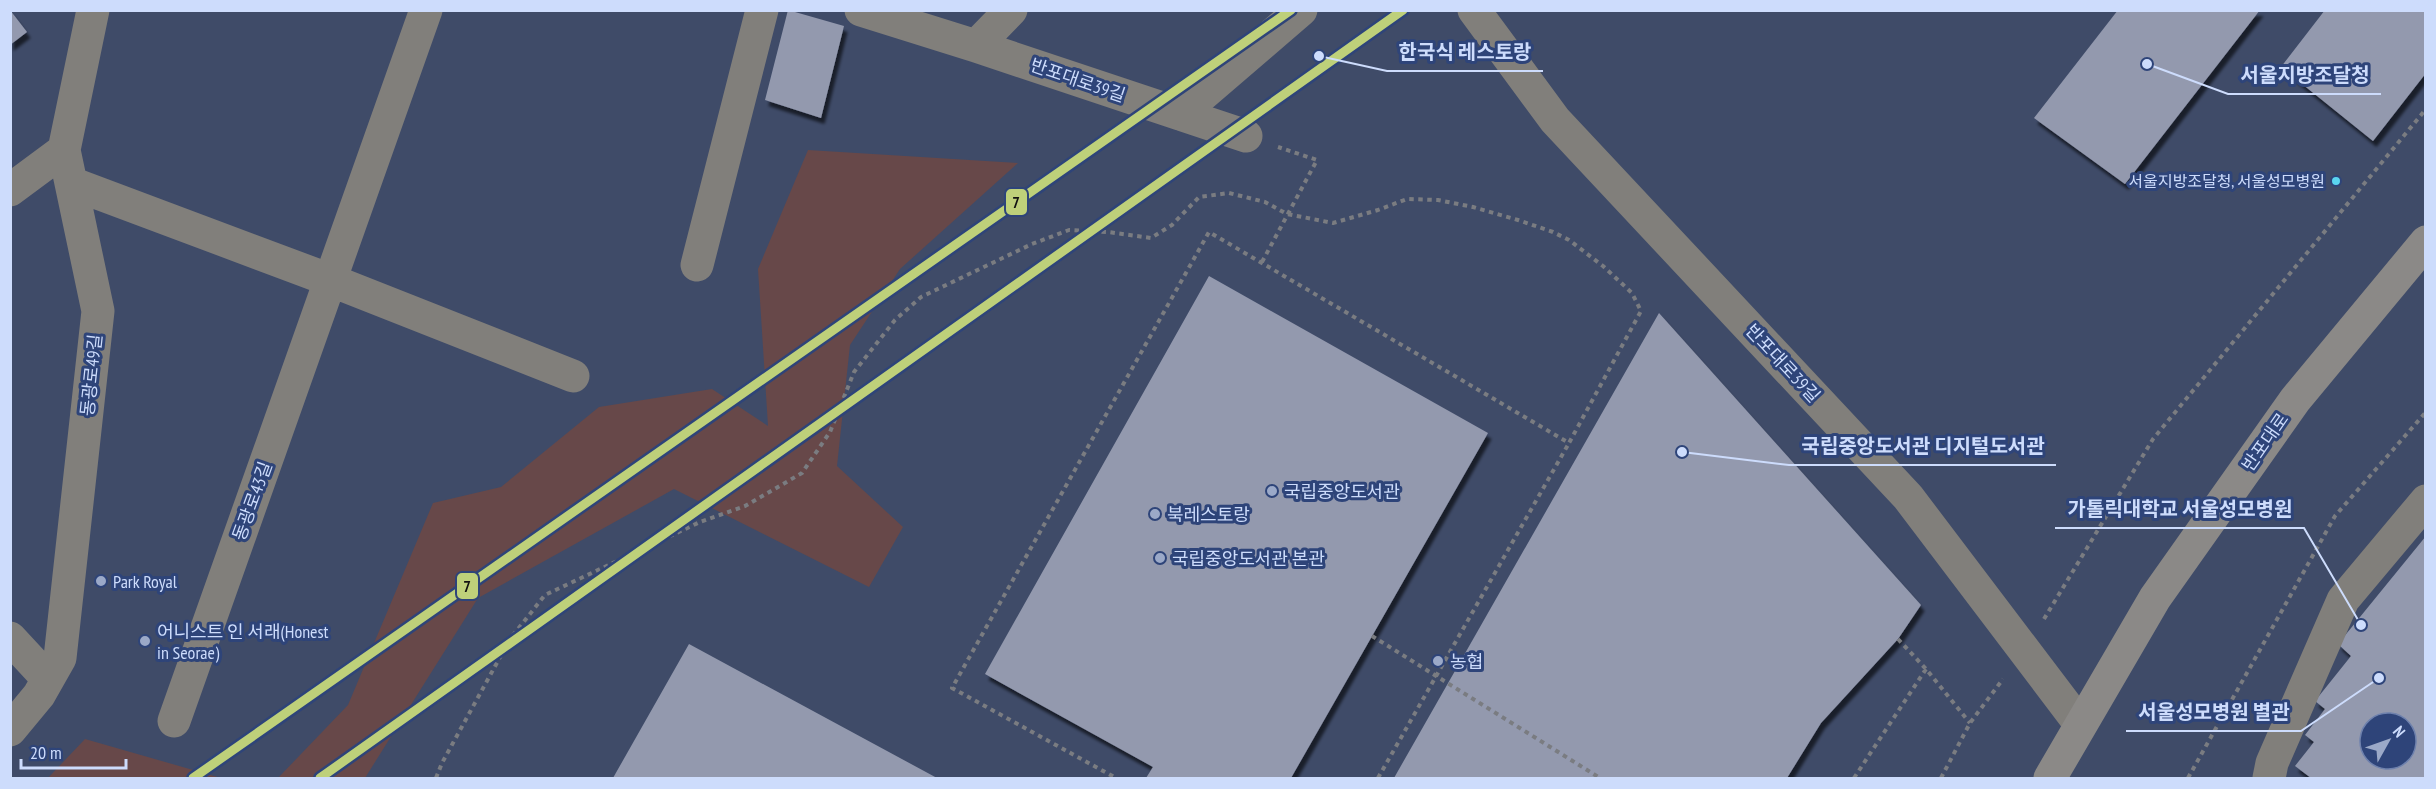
<svg xmlns="http://www.w3.org/2000/svg" width="2436" height="789" font-family="'PT Sans Narrow','Noto Sans KR',sans-serif">
  <style>
    .green { fill: #674849 }
    .building { fill: #9399ae; fill-rule: evenodd; filter: url(#shadow) }
    .lines { fill: none; stroke-linecap: round; stroke-linejoin: round }
    .path { stroke: #7a7c81; stroke-width: 4; stroke-dasharray: 4.5 4.5; stroke-linecap: butt }
    .minor { stroke: #817f7b; stroke-width: 33 }
    .major { stroke: #8b8987; stroke-width: 33 }
    .metro-1-casing { stroke: #2e4479; stroke-width: 14 }
    .metro-1 { stroke: #bed07a; stroke-width: 9 }
    .bus-dot { fill: #5ad5f0; stroke: #2e4479; stroke-width: 2 }
    .poi-dot { fill: #9ba9c8; stroke: #2e4479; stroke-width: 2 }
    .labels { text-anchor: middle; dominant-baseline: central; stroke-width: 6; stroke-linejoin: round; paint-order: stroke }
    .bus-label { font-size: 16px; fill: #cddcfc; stroke: #2e4479; text-anchor: end }
    .street-label { font-size: 18px; fill: #cddcfc; stroke: #2e4479 }
    .poi-label { font-size: 18px; fill: #cddcfc; stroke: #2e4479; text-anchor: start }
    .leader { fill: none; stroke: #cddcfc; stroke-width: 2 }
    .callout-dot { fill: #cddcfc; stroke: #2e4479; stroke-width: 2 }
    .callout-label { font-size: 20px; text-anchor: middle; font-weight: bold; fill: #cddcfc; stroke: #2e4479; stroke-width: 6; stroke-linejoin: round; paint-order: stroke }
    .line-badge { stroke: #2e4479; stroke-width: 2 }
    .pale-badge-label { font-size: 16px; text-anchor: middle; font-weight: bold; fill: #111 }
  </style>
  <defs>
    <filter id="shadow"><feDropShadow dx="3.5" dy="6" stdDeviation="1.5" flood-color="#0009"/></filter>
  </defs>
  <rect width="100%" height="100%" fill="#3f4b68"/>
  <!-- green -->
  <path class="green" d="M808,150L1018,163L900,269L850,345L837,466L903,527L869,587L674,489L478,598L365,778H278L348,705L433,503L501,487L599,407L712,389L768,426L758,269Z
    M85,739L221,778H48Z"/>
  <!-- building -->
  <path class="building" d="M10,10L27,32L10,45Z
    M788,10L844,26L821,118L765,100Z
    M2118,10H2260L2125,184L2034,118Z
    M2325,10H2426V73L2373,141L2281,67Z
    M1209,276L1488,433L1291,778H1146L1153,767L985,674Z
    M1659,313L1921,605L1898,639L1821,723L1787,778H1394Z
    M2426,536V778H2311L2295,766L2314,742L2305,735L2325,709L2315,701L2351,656L2338,644ZM2370,723H2406V759H2370Z
    M689,644L937,778H613Z"/>
  <g class="lines">
    <!-- path -->
    <path class="path" d="M1262,262L1317,160L1278,147
      M2044,619L2153,439L2426,109
      M1372,636L1600,778
      M1898,639L1926,669L1970,723
      M436,778L442,763L510,639L545,595L700,522L745,506L802,473L830,432L854,372L895,320L921,297L1032,244L1069,230L1108,232L1151,238L1172,225L1199,197L1229,193L1265,202L1287,214L1333,223L1378,210L1407,199L1438,200L1473,207L1518,220L1553,232L1569,240L1603,266L1632,293L1641,311L1569,443L1209,232L952,688L1116,778
      M1378,778L1569,443
      M1854,778L1926,669
      M1941,778L1970,723L2003,679
      M2188,778L2335,516L2426,412"/>
    <!-- minor -->
    <path class="minor" d="M861,10L976,46L1246,136
      M1474,10L1555,120L1908,497L2080,724
      M976,46L1011,10
      M1180,114L1301,10
      M71,183L330,280L573,376
      M10,190L64,150
      M697,265L762,10
      M10,638L48,679
      M174,721L426,10
      M10,730L39,695L60,658L98,311L64,150L93,10
      M2269,778L2272,763L2343,600L2426,501"/>
    <!-- major -->
    <path class="major" d="M2050,778L2155,598L2295,400L2426,242"/>
    <defs>
      <path id="metro-1" d="M193,778L1291,10
        M320,778L1403,10"/>
    </defs>
    <!-- metro-1 casing -->
    <use href="#metro-1" class="metro-1-casing"/>
    <!-- metro-1 -->
    <use href="#metro-1" class="metro-1"/>
  </g>
  <!-- markers -->
  <circle class="bus-dot" cx="2336" cy="181" r="5"/>
  <g class="poi-dot">
    <circle cx="1272" cy="491" r="6"/>
    <circle cx="1155" cy="514" r="6"/>
    <circle cx="1160" cy="558" r="6"/>
    <circle cx="101" cy="581" r="6"/>
    <circle cx="145" cy="641" r="6"/>
    <circle cx="1438" cy="661" r="6"/>
  </g>
  <g class="labels">
    <!-- bus labels -->
    <g class="bus-label">
      <text x="2325" y="181">서울지방조달청, 서울성모병원</text>
    </g>
    <!-- street labels -->
    <g class="street-label">
      <text transform="translate(1078 80) rotate(19)">반포대로39길</text>
      <text transform="translate(1783 363) rotate(47)">반포대로39길</text>
      <text transform="translate(91 375) rotate(-84)">동광로49길</text>
      <text transform="translate(2265 442) rotate(-55)">반포대로</text>
      <text transform="translate(252 501) rotate(-70)">동광로43길</text>
    </g>
    <!-- poi labels -->
    <g class="poi-label">
      <text x="1284" y="491">국립중앙도서관</text>
      <text x="1167" y="514">북레스토랑</text>
      <text x="1172" y="558">국립중앙도서관 본관</text>
      <text x="113" y="581">Park Royal</text>
      <text x="157" y="631">어니스트 인 서래(Honest<tspan x="157" dy="21">in Seorae)</tspan></text>
      <text x="1450" y="661">농협</text>
    </g>
  </g>
  <!-- callouts -->
  <path class="leader" d="M1319 56L1387 71H1543M2147 64L2228 94H2381M1682 452L1789 465H2056M2361 625L2304 528H2055M2379 678L2301 731H2126"/>
  <g class="callout-dot">
    <circle cx="1319" cy="56" r="6"/>
    <circle cx="2147" cy="64" r="6"/>
    <circle cx="1682" cy="452" r="6"/>
    <circle cx="2361" cy="625" r="6"/>
    <circle cx="2379" cy="678" r="6"/>
  </g>
  <g class="callout-label">
    <text x="1465" y="59">한국식 레스토랑</text>
    <text x="2305" y="82">서울지방조달청</text>
    <text x="1923" y="453">국립중앙도서관 디지털도서관</text>
    <text x="2180" y="516">가톨릭대학교 서울성모병원</text>
    <text x="2214" y="719">서울성모병원 별관</text>
  </g>
  <g class="line-badge">
    <rect x="1005" y="188" width="23" height="28" rx="6" fill="#bed07a"/>
    <rect x="456" y="572" width="23" height="28" rx="6" fill="#bed07a"/>
  </g>
  <g class="pale-badge-label">
    <text x="1016" y="208">7</text>
    <text x="467" y="592">7</text>
  </g>
  <!-- border -->
  <rect width="2436" height="789" fill="none" stroke="#cddcfc" stroke-width="24"/>
  <!-- north arrow -->
  <g transform="translate(2388 741) rotate(50)"><circle r="28" fill="#2e4479" stroke="#6e81ad" stroke-width="1.5"/>
  <path d="M0-4.5L10 22L0 15L-10 22Z" fill="#9ba9c8"/>
  <text y="-9" font-size="16" font-weight="bold" text-anchor="middle" fill="#cddcfc">N</text>
  </g>
  <!-- scale -->
  <path d="M21 759v9h105v-9" fill="none" stroke="#cddcfc" stroke-width="3"/>
  <text x="30" y="759" font-size="18" fill="#cddcfc" stroke="#2e4479" stroke-width="4.5" paint-order="stroke">20 m</text>
</svg>
